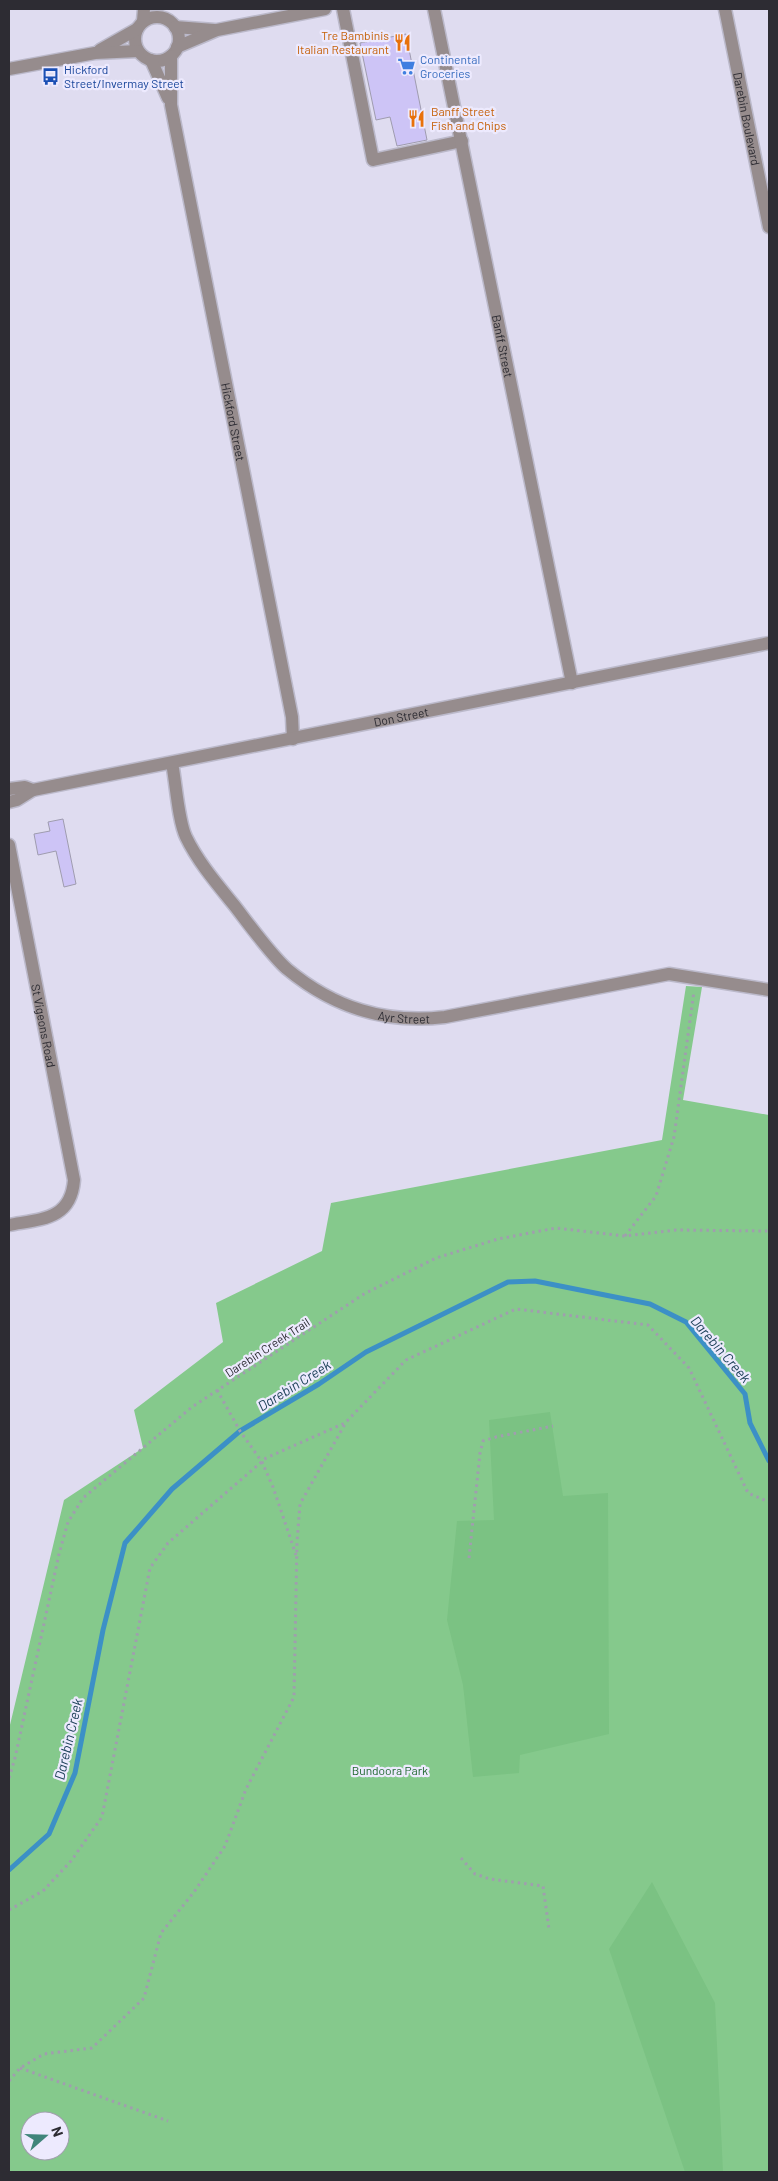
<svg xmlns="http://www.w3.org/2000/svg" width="778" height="2181" font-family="Barlow,sans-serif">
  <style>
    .green { fill: #85c98c; fill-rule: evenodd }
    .forest { fill: #7bc283 }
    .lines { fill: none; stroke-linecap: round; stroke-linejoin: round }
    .stream { stroke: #3c90c6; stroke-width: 5 }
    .building { fill: #cdc4f6; stroke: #9f9caf }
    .minor-casing { stroke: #bbb9ca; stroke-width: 15 }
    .path { stroke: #a09eae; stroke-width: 3; stroke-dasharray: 2.5 4; stroke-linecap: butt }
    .minor { stroke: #968c8d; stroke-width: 12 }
    .labels { text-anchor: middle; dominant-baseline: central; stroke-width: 4.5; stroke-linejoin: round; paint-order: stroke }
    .food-label { font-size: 12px; fill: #c56008; stroke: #edeafe; text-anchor: end }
    .shop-label { font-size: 12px; fill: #366cbe; stroke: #edeafe; text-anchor: start }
    .transit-label { font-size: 12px; fill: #164399; stroke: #edeafe; text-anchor: start }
    .street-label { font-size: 12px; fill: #2d2c33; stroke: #edeafe }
    .park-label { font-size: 12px; fill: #1e672d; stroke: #edeafe }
    .water-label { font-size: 14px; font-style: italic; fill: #1f425a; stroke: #edeafe }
  </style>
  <rect width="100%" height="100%" fill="#dfdcf0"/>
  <!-- green -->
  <path class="green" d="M686,986L702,987L683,1100L769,1115V2172H9V1729L64,1500L143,1448L134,1410L223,1342L216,1303L322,1251L331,1203L662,1140ZM30,2121H60V2151H30Z"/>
  <!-- forest -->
  <path class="forest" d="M550,1412L563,1496L608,1493L609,1734L520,1755L519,1773L473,1777L463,1685L447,1620L457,1521L494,1520L489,1420Z
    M652,1882L715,2003L723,2172H685L609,1949Z"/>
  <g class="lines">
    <!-- stream -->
    <path class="stream" d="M9,1870L49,1834L75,1773L103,1630L125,1543L172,1489L240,1431L319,1384L366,1352L508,1282L535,1281L650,1304L686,1322L745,1394L750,1423L769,1461"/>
  </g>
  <!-- building -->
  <path class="building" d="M406,34L427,140L397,146L390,117L376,120L360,43Z
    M63,819L76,884L64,887L56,851L38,855L34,834L50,831L48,822Z"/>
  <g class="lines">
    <defs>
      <g id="minor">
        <path d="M343,9L373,160L462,141"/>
        <path id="s1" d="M434,9L572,683"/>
        <path id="s2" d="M725,9L769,227"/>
        <circle cx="157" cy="39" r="22"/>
        <path d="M143,21L144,9"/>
        <path d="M175,27L214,30"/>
        <path d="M177,47L217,30L325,9"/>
        <path d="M100,50L137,29"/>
        <path id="s3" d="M171,56V105L292,717L293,739"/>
        <path d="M151,60L168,98"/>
        <path d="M9,69L95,53L138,51"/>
        <path id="s4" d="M172,763C176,783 178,820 186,837C198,862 217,884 234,905C248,923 271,955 287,969C334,1008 385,1024 445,1017L669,974L769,990"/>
        <path id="s5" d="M9,789L25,787L33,790L769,643"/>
        <path d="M9,802L17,800L33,790"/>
        <path id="s6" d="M9,845L74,1180C71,1220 41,1219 9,1225"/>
      </g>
    </defs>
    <!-- minor casing -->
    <use href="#minor" class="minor-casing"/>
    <!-- path -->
    <path class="path" d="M625,1236L656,1196L674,1137L694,991
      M217,1390L240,1431L262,1462L273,1487L296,1555
      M469,1558L480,1453L483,1441L496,1437L553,1426
      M9,1778L15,1758L59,1554L68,1522L83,1498L192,1407L364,1294L436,1258L498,1239L556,1228L625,1236L676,1230L769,1231
      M461,1858L475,1874L490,1879L543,1886L549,1929
      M9,1910L43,1891L71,1861L102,1817L150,1568L168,1543L266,1458L345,1423L406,1360L516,1309L648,1325L689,1368L748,1493L769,1502
      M20,2068L168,2121
      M9,2081L20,2068L44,2054L92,2048L144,1998L161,1933L194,1892L225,1846L246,1789L294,1697L297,1542L300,1504L345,1424"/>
    <!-- minor -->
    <use href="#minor" class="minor"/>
  </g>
  <!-- icons -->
  <defs>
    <symbol id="restaurant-bare" viewBox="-9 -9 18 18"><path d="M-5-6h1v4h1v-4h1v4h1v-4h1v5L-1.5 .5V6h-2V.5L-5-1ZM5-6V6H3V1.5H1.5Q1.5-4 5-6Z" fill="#e8710a" stroke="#edeafe" stroke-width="2.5" paint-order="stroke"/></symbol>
    <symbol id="supermarket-bare" viewBox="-9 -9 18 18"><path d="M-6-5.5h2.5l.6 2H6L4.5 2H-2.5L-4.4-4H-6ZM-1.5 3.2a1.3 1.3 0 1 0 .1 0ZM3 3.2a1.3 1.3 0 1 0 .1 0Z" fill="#3f7fe0" stroke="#edeafe" stroke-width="2.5" paint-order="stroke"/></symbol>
    <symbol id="bus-bare" viewBox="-9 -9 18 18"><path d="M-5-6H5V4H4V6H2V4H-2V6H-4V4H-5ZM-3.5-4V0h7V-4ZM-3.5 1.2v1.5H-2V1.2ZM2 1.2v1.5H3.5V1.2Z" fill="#1a4fb4" stroke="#edeafe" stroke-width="2.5" paint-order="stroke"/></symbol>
  </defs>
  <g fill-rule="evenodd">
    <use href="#restaurant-bare" x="390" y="30" width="25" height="25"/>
    <use href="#supermarket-bare" x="394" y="54" width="25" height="25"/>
    <use href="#bus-bare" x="38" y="64" width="25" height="25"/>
    <use href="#restaurant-bare" x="404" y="106" width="25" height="25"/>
  </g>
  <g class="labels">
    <!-- food labels -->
    <g class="food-label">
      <text x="389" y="35">Tre Bambinis<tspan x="389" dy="14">Italian Restaurant</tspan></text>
      <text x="431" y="111" text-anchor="start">Banff Street<tspan x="431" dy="14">Fish and Chips</tspan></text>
    </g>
    <!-- shop labels -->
    <g class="shop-label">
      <text x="420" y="59">Continental<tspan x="420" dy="14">Groceries</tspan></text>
    </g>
    <!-- transit labels -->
    <g class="transit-label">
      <text x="64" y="69">Hickford<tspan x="64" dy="14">Street/Invermay Street</tspan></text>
    </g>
    <!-- street labels -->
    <g class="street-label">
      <text stroke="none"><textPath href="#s2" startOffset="112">Darebin Boulevard</textPath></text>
      <text stroke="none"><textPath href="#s1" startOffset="344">Banff Street</textPath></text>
      <text stroke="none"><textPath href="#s3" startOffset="372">Hickford Street</textPath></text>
      <text stroke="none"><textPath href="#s5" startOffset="400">Don Street</textPath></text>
      <text stroke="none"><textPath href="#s4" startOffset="371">Ayr Street</textPath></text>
      <text stroke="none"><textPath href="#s6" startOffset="184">St Vigeons Road</textPath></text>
      <text transform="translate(267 1347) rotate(-33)">Darebin Creek Trail</text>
    </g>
    <!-- park labels -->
    <g class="park-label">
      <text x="390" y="1770">Bundoora Park</text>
    </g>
    <!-- water labels -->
    <g class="water-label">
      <text transform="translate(721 1349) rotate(49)">Darebin Creek</text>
      <text transform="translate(294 1385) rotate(-32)">Darebin Creek</text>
      <text transform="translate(68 1739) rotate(-77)">Darebin Creek</text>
    </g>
  </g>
  <!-- border -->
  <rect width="778" height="2181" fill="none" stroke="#2d2c33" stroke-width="20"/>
  <!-- north arrow -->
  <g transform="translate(45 2136) rotate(70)"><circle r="24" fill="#edeafe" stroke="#a09ead"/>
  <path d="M0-4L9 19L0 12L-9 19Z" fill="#40857b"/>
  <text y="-8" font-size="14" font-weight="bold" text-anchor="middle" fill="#2d2c33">N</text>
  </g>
</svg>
